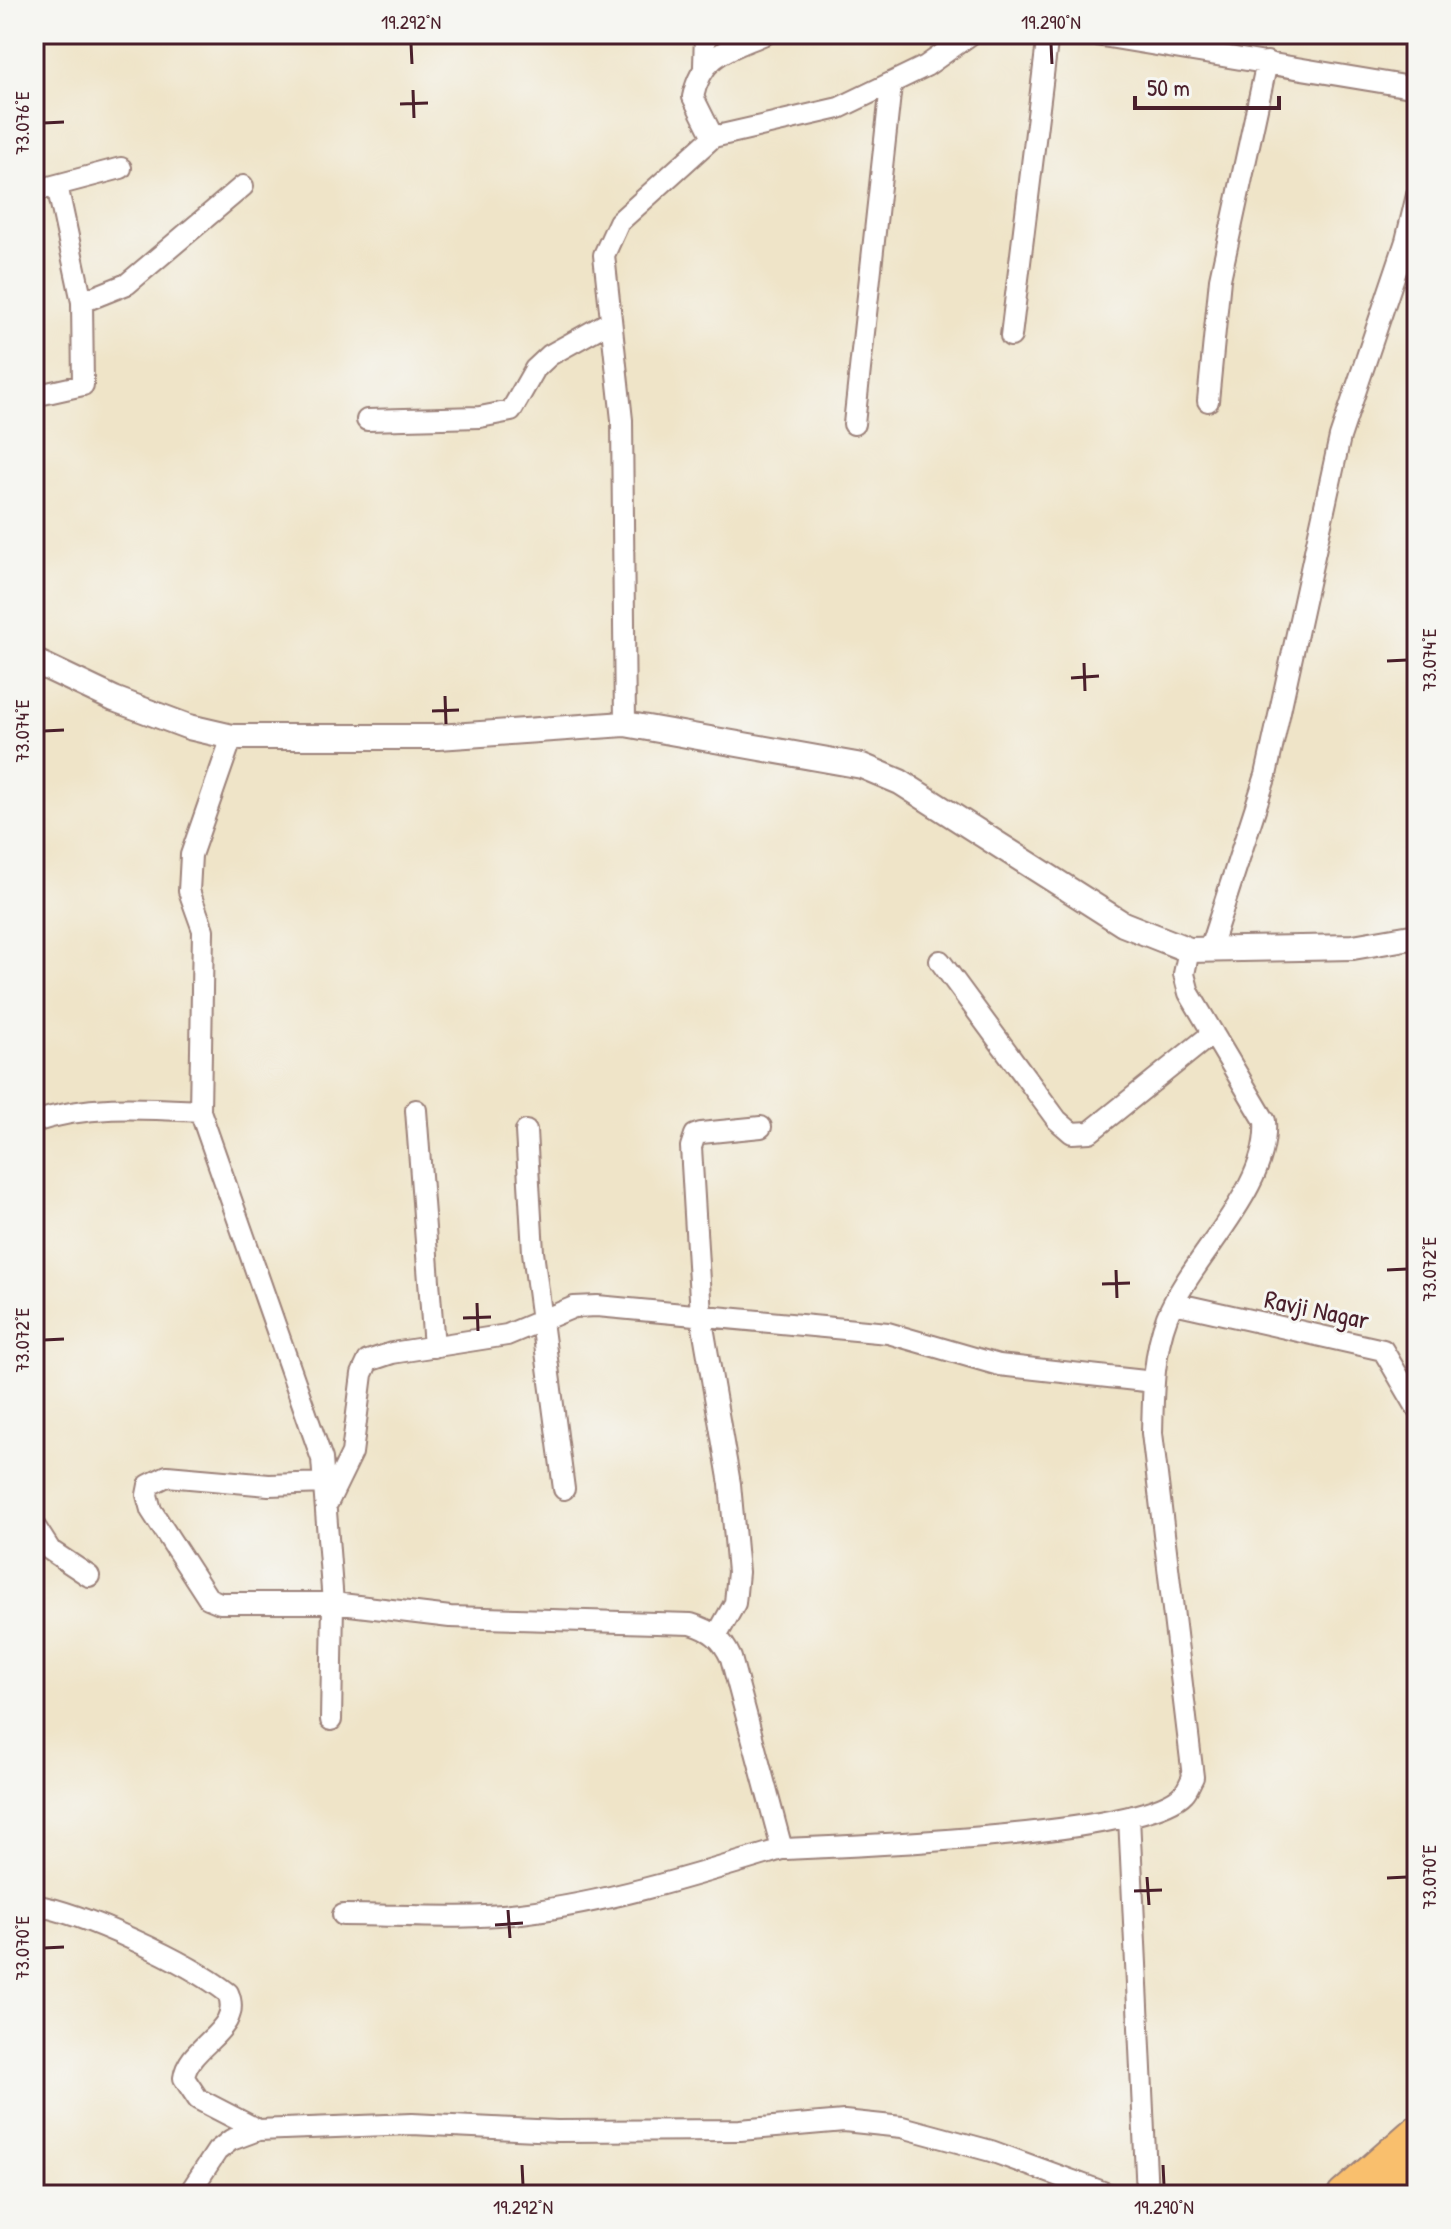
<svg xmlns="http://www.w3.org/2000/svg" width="1451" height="2229" font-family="'Patrick Hand',sans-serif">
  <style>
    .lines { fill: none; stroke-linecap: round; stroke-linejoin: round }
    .minor-casing { stroke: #9c827a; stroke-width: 24 }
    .tertiary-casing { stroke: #9c827a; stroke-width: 28 }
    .primary-casing { stroke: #9c827a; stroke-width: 34 }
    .trunk-casing { stroke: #9c827a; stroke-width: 36 }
    .minor { stroke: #fff; stroke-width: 20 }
    .tertiary { stroke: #fff; stroke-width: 24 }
    .primary { stroke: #f9bf6d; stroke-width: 30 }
    .trunk { stroke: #f9bf6d; stroke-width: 32 }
    .ticks { fill: none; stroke: #4a1f2b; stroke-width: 3 }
    .labels { text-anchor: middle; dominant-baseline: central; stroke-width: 6; stroke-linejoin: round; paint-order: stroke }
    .street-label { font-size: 26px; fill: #4a1f2b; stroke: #f6f6f2 }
    .neatline { fill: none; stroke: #4a1f2b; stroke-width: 3 }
    .ticks-label { font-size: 20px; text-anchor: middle; fill: #4a1f2b }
  </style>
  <rect width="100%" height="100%" fill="#f6f6f2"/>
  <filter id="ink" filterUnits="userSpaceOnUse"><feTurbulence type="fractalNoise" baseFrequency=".0125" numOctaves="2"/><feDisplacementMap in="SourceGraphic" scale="16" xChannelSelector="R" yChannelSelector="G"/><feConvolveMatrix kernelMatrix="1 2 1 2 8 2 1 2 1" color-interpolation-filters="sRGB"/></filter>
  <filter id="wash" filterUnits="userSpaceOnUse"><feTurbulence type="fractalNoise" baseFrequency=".006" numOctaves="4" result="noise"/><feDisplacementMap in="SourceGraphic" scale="32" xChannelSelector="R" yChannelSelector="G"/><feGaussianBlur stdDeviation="1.8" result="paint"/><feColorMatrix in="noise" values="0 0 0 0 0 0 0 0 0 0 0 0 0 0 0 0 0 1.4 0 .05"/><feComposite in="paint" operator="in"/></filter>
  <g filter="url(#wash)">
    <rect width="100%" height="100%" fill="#efe4c8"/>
  </g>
  <g filter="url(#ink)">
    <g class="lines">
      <defs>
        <path id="minor" d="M1090,34L1417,88
          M704,66L705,34
          M713,137L693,97C702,54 728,50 765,34
          M34,191L121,168
          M82,302L127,284L243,186
          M1011,336L1048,34
          M34,396L83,385L82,302L57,185
          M1208,401L1220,279L1267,62
          M367,420L480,417L511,411L535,369L550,355L611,321
          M854,424L891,85
          M625,724L622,420L604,255L619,222L713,137L839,108L926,66L971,34
          M232,737L191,855L189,891L203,930L200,1111L322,1459L333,1603L450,1617L691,1624C711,1630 722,1638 731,1658L782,1849C850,1846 1146,1836 1184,1793C1188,1789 1190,1782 1193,1777L1152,1433C1153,1395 1153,1354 1167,1317C1192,1255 1270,1190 1265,1121L1189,993L1184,974L1189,950
          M1210,948L1266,775L1340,437L1406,241L1417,195
          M940,961L1057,1120L1072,1133L1090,1132L1213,1033
          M416,1110L434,1347
          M34,1122C89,1104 143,1108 200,1111
          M526,1131L533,1252L564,1489
          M1174,1303L1383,1350L1417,1408
          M326,1483L269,1485L167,1476L149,1485L147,1495L151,1510L208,1598L220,1603H333L331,1720
          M328,1502L352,1453L362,1374L368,1361L392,1353L507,1335L574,1307L597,1306L888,1333L999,1365L1154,1382
          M34,1525L50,1550L89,1576
          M717,1635L735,1603L738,1572L730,1484L701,1315L691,1147L695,1135L701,1133L761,1127
          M1129,1817L1147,2195
          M34,1905C84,1913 188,1962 228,1993C244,2031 188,2044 184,2078L198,2099L258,2130
          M343,1915C402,1915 462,1920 521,1913C610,1902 696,1875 782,1849
          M188,2195L217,2151L231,2140L258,2130L412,2124L557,2131L740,2130L844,2121L902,2127L991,2151L1111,2195"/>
        <path id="tertiary" d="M34,661L114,699L189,727L232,737H438L625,724L862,766L900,782L1123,924L1189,950L1353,947L1417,936"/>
        <path id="primary" d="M1343,2195L1417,2130
          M1400,2195L1417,2180"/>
        <path id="trunk" d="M1371,2195L1417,2153"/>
      </defs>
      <!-- minor casing -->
      <use href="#minor" class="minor-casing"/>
      <!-- tertiary casing -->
      <use href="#tertiary" class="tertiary-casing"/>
      <!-- primary casing -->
      <use href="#primary" class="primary-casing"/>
      <!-- trunk casing -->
      <use href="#trunk" class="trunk-casing"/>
      <!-- minor -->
      <use href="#minor" class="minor"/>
      <!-- tertiary -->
      <use href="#tertiary" class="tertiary"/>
      <!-- primary -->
      <use href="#primary" class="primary"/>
      <!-- trunk -->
      <use href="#trunk" class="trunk"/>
    </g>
  </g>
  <!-- ticks -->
  <path class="ticks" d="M411,44L412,64M1051,44L1052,64M413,90L414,118M400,104L428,103M44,123L64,122M1387,661L1407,660M1084,663L1085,691M1071,678L1099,676M445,696L446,724M432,711L459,710M44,731L64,730M1116,1270L1117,1298M1387,1270L1407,1269M1102,1284L1130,1283M477,1303L478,1331M463,1318L491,1317M44,1340L64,1339M1147,1877L1149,1905M1387,1878L1407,1877M1134,1891L1162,1890M508,1910L510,1938M495,1925L523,1923M44,1948L64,1947M522,2165L523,2185M1163,2165L1164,2185"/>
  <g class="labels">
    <!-- street labels -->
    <g class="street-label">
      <text transform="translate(1317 1309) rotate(12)">Ravji Nagar</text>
    </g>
  </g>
  <!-- margin -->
  <rect width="1451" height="2229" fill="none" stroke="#f6f6f2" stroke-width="88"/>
  <!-- scale -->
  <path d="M1135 96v12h144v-12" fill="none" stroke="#4a1f2b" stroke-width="4"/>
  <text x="1147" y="96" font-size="24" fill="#4a1f2b" stroke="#f6f6f2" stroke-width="6" paint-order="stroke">50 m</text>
  <rect x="44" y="44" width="1363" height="2141" class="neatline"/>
  <g class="ticks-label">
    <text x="411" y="29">19.292°N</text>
    <text x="1051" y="29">19.290°N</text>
    <text transform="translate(22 123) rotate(-90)" y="7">73.076°E</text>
    <text transform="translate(1429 660) rotate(-90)" y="7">73.074°E</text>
    <text transform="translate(22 731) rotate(-90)" y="7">73.074°E</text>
    <text transform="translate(1429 1269) rotate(-90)" y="7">73.072°E</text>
    <text transform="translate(22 1340) rotate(-90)" y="7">73.072°E</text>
    <text transform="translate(1429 1877) rotate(-90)" y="7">73.070°E</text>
    <text transform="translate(22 1948) rotate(-90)" y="7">73.070°E</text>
    <text x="523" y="2214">19.292°N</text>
    <text x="1164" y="2214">19.290°N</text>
  </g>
</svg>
